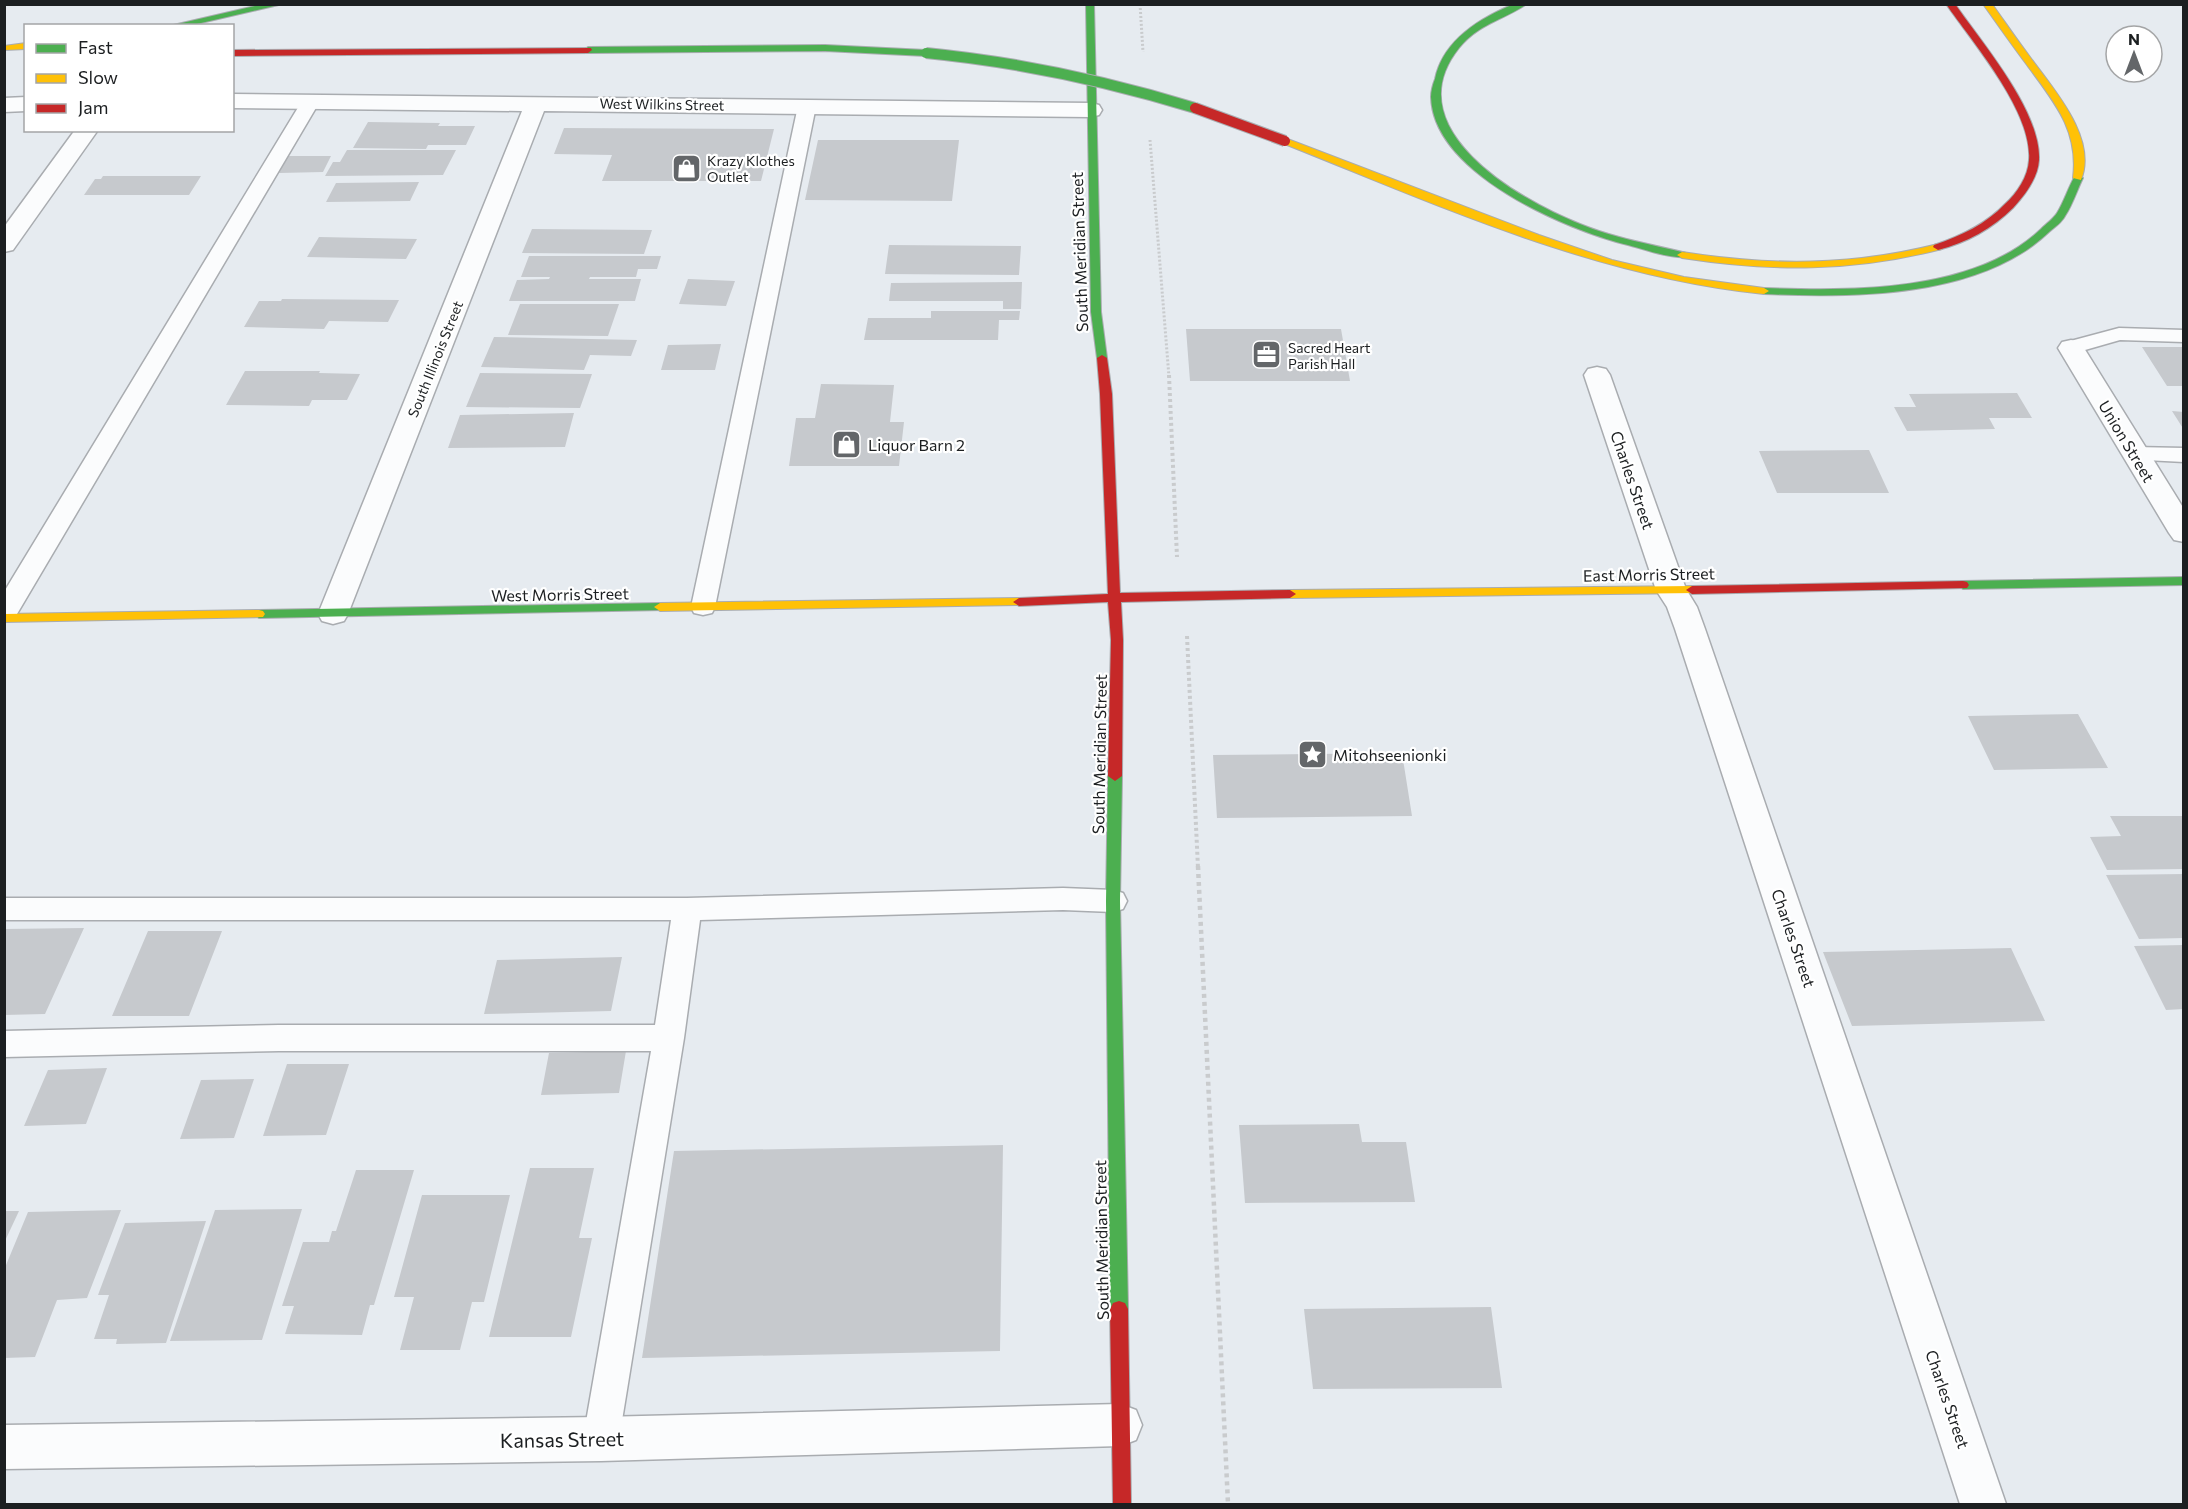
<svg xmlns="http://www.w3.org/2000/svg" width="2188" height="1509" font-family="Commissioner,sans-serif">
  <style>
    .building { fill: #c6c9cd }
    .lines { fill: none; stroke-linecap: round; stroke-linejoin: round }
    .lane-casing { stroke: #a9acb0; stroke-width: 3 }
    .street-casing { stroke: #a9acb0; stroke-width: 3 }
    .fast-casing { stroke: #a9acb0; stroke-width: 2 }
    .slow-casing { stroke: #a9acb0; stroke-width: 2 }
    .jam-casing { stroke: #a9acb0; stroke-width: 2 }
    .path-far2 { stroke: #c9cbcd; stroke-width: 3; stroke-dasharray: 2 2; stroke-linecap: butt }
    .path-far1 { stroke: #c9cbcd; stroke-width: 4; stroke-dasharray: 3 3; stroke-linecap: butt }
    .path { stroke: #c9cbcd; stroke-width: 4.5; stroke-dasharray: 4 4; stroke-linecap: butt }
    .lane { fill: #fbfcfd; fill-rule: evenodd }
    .street { fill: #fbfcfd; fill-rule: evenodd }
    .fast { fill: #4caf50; fill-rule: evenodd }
    .slow { fill: #ffc107; fill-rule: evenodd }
    .jam { fill: #c62828; fill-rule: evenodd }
    .fast-bridge-casing { stroke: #a9acb0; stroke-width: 12; stroke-linecap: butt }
    .jam-bridge-casing { stroke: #a9acb0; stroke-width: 12; stroke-linecap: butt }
    .fast-bridge { stroke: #4caf50; stroke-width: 10 }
    .jam-bridge { stroke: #c62828; stroke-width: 10 }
    .labels { text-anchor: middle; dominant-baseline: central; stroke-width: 4.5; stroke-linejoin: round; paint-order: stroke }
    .far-street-label { font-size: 14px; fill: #1c1f21; stroke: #fff }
    .far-poi-label { font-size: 14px; fill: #1c1f21; stroke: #fff; text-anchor: start }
    .street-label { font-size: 16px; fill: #1c1f21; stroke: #fff }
    .poi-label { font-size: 16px; fill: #1c1f21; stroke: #fff; text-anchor: start }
    .near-street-label { font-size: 20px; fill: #1c1f21; stroke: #fff }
  </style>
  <rect width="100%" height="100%" fill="#e6ebf0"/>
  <!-- building -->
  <path class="building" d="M368,122L440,123L438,126H475L466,145H428L426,149L353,148Z
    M564,128L774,129L761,181H602L612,155L554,154Z
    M818,140H959L952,201L805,200Z
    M347,150H456L443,175L325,176L333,162H340Z
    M288,156H331L323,172L279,173Z
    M103,176H201L189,195H84L95,179H101Z
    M419,182L410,201L326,202L336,183Z
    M532,229L652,230L644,254L522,253Z
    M319,237L417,239L406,259L307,257Z
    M889,245L1021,246L1019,275L885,274Z
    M529,256H661L657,269H638L636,277H590L589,279H641L635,301H509L517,280L549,279L550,277H521Z
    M688,279L735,281L726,306L679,304Z
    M1022,282L1021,309H1003V301H889L891,283Z
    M282,299L399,300L388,322L329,321L324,329L244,327L259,301H281Z
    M520,304H619L608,336L508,335Z
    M931,311H1020L1019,320H999L998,340H864L868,318H931Z
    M1186,329H1341L1350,381H1190Z
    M494,337L637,340L631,356L590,355L584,370L481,367Z
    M721,344L715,370H661L668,345Z
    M2142,347H2184V386H2167Z
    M245,371H320L319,373L360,374L347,400H312L309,406L226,405Z
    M480,373L592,374L580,408L466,407Z
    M821,384L894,385L890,422H904L899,466H789L796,418H815Z
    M2017,393L2032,418H1989L1995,429L1907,431L1894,407H1916L1909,394Z
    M2172,411L2184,412V430Z
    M574,413L565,447L448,448L460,415Z
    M1869,450L1889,493H1777L1759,451Z
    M2078,714L2108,768L1994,770L1968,716Z
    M1402,753L1412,816L1217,818L1213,755Z
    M2110,816H2184V869L2107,870L2090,837L2121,836Z
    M2184,874V938L2139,939L2106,875Z
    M84,928L45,1014L4,1015V929Z
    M148,931H222L189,1016H112Z
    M2184,945V1009L2166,1010L2134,946Z
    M2011,948L2045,1021L1852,1026L1823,952Z
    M622,957L611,1011L484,1014L497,960Z
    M626,1051L619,1093L541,1095L549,1053Z
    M287,1064H349L326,1135L263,1136Z
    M107,1068L86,1124L24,1126L48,1070Z
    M254,1079L234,1138L180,1139L201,1080Z
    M1359,1124L1362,1142H1406L1415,1202L1245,1203L1239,1125Z
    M1003,1145L1000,1351L642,1358L674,1151Z
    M530,1168H594L579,1238H592L571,1337H489Z
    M356,1170H414L374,1305H370L362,1335L285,1334L294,1306H282L303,1242H329L332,1231H336Z
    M422,1195H510L484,1302H472L460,1350H400L414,1297H394Z
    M302,1209L262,1340L170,1341L215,1210Z
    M121,1210L87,1298L57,1300L35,1357L4,1358V1270L28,1212Z
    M4,1211H19L4,1243Z
    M206,1221L166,1343L116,1344L117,1339H94L109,1295H98L125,1223Z
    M1491,1307L1502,1388L1313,1389L1304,1309Z"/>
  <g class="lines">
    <defs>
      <path id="lane" d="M311,96L317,97L320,101L17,614L13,620L4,622V592L302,101L305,97Z
        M807,101L813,102L816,106L715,607L712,613L703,615L694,613L691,607L798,106L801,102Z
        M2119,328L2184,330V342L2120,340L2071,354L2063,353L2060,348L2063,343Z
        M2134,447L2184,448V462L2126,459L2123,454L2126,449Z
        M1063,888L1113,890L1123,893L1127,901L1123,909L1113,912L1063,910L700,920L684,1038L619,1439L614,1451L601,1457L588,1451L583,1439L651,1051H279L4,1057V1031L279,1025H655L671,920H4V898H687Z"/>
      <path id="street" d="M232,94L1091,103L1099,105L1102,110L1099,115L1091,117L544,111L348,614L344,621L333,624L322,621L318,614L522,111L232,108Z
        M26,97V111L4,112V98Z
        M75,130H98L13,250L4,252V227Z
        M2071,340L2080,342L2084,348L2184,509V542L2174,540L2169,533L2058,348L2062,342Z
        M1597,367L1606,369L1610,375L1686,589L1697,607L1705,629L2006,1504H1960L1675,629L1667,607L1656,590L1584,375L1588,369Z
        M1120,1404L1136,1410L1142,1425L1136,1440L1120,1446L601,1461L4,1469V1425L601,1417Z"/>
      <path id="fast" d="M264,4H283L188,26H169Z
        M1086,4H1094L1101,312L1107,358L1102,361L1097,358L1091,312Z
        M1514,4H1527C1503,20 1478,24 1459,48C1395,128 1517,199 1580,224C1614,238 1650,244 1686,253V257C1671,259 1643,249 1628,245C1566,230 1433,173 1431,97C1431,91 1433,84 1435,79C1443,40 1480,18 1514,4Z
        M825,45L926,50L930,53L926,56L825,51L588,53L584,50L588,47Z
        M2075,176L2083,178C2077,190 2073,204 2065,216C2062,222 2055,227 2049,232C1980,298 1854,298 1764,294L1759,291L1764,288C1850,291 1974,293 2041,229C2046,224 2053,219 2057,213C2064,202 2068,188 2075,176Z
        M2184,577V585L1963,589L1957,585L1963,581Z
        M660,603L666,607L664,610L259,618L253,614L259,610Z
        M1115,771L1122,776L1120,901L1128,1309L1125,1315L1119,1317L1113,1315L1110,1309L1106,901L1108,776Z"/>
      <path id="slow" d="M1983,4H1992C2005,22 2017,40 2030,57C2053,89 2098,138 2081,180L2073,178C2079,130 2054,102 2027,65C2012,45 1998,25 1983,4Z
        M26,43V49L4,50V46Z
        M1285,138L1539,235L1612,260L1684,277L1764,288L1769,291L1764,294C1595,277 1438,205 1282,143V139Z
        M1938,244L1943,247L1942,249C1852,272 1773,272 1682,258L1677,255L1682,252C1771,266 1850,266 1938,244Z
        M1692,586L1696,587L1698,590L1696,593L1290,598L1284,594L1290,590Z
        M1019,598L1025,602L1023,605L660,611L654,607L660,603Z
        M259,610L263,611L265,614L263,617L4,622V614Z"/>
      <path id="jam" d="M1946,4H1955C1982,43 2041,111 2039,160C2038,178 2025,195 2013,208C1993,228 1966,243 1938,250L1933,247L1934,245C1961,236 1986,224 2005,204C2017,193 2028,177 2029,160C2033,112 1973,43 1946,4Z
        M591,48L592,50L588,53L232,56V50Z
        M1102,355L1107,358L1112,394L1120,593L1290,590L1296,594L1290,598L1121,602L1123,640L1122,776L1115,781L1108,776L1111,640L1108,602L1019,606L1013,602L1019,598L1108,594L1100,394L1097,358Z
        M1963,581L1967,582L1969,585L1967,588L1692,594L1686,590L1692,586Z
        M1119,1301L1125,1303L1128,1309L1131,1504H1113L1110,1309L1113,1303Z"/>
    </defs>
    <!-- lane casing -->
    <use href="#lane" class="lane-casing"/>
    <!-- street casing -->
    <use href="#street" class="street-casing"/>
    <!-- fast casing -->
    <use href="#fast" class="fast-casing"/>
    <!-- slow casing -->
    <use href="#slow" class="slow-casing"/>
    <!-- jam casing -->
    <use href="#jam" class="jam-casing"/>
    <!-- path-far2 -->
    <path class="path-far2" d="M1140,4L1143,52
      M1150,140L1169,377"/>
    <!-- path-far1 -->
    <path class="path-far1" d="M1169,375L1177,557
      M1187,636L1198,868"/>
    <!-- path -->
    <path class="path" d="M1198,866L1228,1504"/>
    <!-- lane -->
    <use href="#lane" class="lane"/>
    <!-- street -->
    <use href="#street" class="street"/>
    <!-- fast -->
    <use href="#fast" class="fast"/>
    <!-- slow -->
    <use href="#slow" class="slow"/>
    <!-- jam -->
    <use href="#jam" class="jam"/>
    <defs>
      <path id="fast-bridge" d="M926,53C1018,62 1107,81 1195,108"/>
      <path id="jam-bridge" d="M1195,108L1285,141"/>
    </defs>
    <!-- fast-bridge casing -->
    <use href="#fast-bridge" class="fast-bridge-casing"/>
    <!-- jam-bridge casing -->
    <use href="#jam-bridge" class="jam-bridge-casing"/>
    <!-- fast-bridge -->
    <use href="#fast-bridge" class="fast-bridge"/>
    <!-- jam-bridge -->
    <use href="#jam-bridge" class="jam-bridge"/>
  </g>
  <!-- icons -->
  <defs>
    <symbol id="shop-square" viewBox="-11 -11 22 22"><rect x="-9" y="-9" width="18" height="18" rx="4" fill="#636669" stroke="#fff"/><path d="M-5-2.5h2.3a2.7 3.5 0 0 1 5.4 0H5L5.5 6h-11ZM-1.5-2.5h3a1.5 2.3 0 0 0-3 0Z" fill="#fff"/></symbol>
    <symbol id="office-square" viewBox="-11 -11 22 22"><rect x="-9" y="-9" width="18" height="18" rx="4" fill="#636669" stroke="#fff"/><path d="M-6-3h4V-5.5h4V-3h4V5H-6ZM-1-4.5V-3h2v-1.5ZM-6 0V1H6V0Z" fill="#fff"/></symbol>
    <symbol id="sight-square" viewBox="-11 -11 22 22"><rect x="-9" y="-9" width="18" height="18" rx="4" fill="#636669" stroke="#fff"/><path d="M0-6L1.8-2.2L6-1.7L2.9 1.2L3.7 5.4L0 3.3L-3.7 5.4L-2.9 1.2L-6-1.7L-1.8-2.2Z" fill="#fff"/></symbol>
  </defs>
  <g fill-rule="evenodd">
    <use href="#shop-square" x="670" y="152" width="33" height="33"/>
    <use href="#office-square" x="1250" y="338" width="33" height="33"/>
    <use href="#shop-square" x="830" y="428" width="33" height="33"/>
    <use href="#sight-square" x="1296" y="738" width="33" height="33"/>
  </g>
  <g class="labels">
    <!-- far-street labels -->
    <g class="far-street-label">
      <text transform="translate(662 104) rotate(1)">West Wilkins Street</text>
      <text transform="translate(435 359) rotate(-68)">South Illinois Street</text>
    </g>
    <!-- far-poi labels -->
    <g class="far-poi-label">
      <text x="707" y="160">Krazy Klothes<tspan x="707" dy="16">Outlet</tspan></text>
      <text x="1288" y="347">Sacred Heart<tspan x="1288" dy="16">Parish Hall</tspan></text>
    </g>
    <!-- street labels -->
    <g class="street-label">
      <text transform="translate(1079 252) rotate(-92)">South Meridian Street</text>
      <text transform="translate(2127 441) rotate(59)">Union Street</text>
      <text transform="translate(1633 480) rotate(71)">Charles Street</text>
      <text transform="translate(1649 574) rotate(-1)">East Morris Street</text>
      <text transform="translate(560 594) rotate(-1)">West Morris Street</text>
      <text transform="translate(1099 754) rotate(-89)">South Meridian Street</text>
      <text transform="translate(1794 938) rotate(71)">Charles Street</text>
      <text transform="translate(1101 1240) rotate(-91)">South Meridian Street</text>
      <text transform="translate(1948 1399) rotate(71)">Charles Street</text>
    </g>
    <!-- poi labels -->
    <g class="poi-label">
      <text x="868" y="444">Liquor Barn 2</text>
      <text x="1333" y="754">Mitohseenionki</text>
    </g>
    <!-- near-street labels -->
    <g class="near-street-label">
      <text transform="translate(562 1439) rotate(-1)">Kansas Street</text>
    </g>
  </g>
  <!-- border -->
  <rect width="2188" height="1509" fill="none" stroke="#1c1f21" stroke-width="12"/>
  <!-- legend -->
  <rect x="24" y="24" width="210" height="108" fill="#ffffff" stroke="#a4a5a6" stroke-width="1.5"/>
  <rect x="36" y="44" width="30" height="9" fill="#4caf50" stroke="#a4a5a6" stroke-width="1.5"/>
  <text x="78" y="54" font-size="18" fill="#1c1f21">Fast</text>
  <rect x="36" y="74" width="30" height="9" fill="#ffc107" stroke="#a4a5a6" stroke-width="1.5"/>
  <text x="78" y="84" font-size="18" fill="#1c1f21">Slow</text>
  <rect x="36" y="104" width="30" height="9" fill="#c62828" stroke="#a4a5a6" stroke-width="1.5"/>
  <text x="78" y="114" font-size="18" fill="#1c1f21">Jam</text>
  <!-- north arrow -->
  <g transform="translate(2134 54)"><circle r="28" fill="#ffffff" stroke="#a4a5a6" stroke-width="1.5"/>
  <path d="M0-4.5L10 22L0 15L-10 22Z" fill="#636669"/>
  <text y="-9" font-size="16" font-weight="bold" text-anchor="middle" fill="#1c1f21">N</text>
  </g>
</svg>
